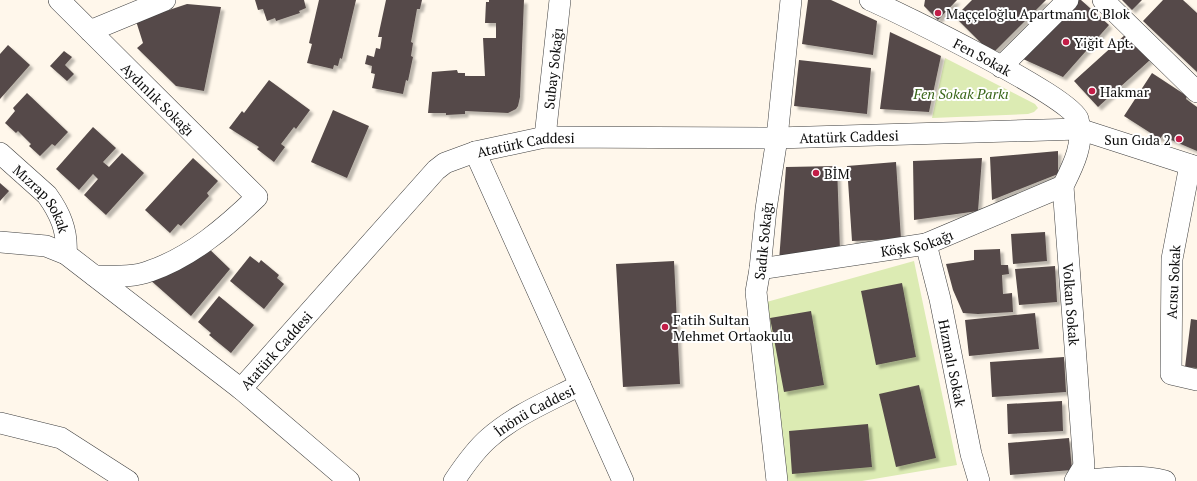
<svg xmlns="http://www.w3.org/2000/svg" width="1197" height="481" font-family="'PT Serif',serif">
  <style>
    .green { fill: #dcebb3 }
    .building { fill: #554a48; filter: url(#shadow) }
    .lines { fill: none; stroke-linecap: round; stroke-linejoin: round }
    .minor-casing { stroke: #3f3f3f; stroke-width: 22 }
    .minor { stroke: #fff; stroke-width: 21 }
    .poi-dot { fill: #c21d47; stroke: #fff; stroke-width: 1.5 }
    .labels { text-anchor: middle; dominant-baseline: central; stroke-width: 4; stroke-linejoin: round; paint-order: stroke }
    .poi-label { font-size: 14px; fill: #0c0c0c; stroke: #fff; text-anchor: start }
    .street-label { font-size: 14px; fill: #0c0c0c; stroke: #fff }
    .park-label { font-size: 14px; font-style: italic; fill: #396619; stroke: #fff }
  </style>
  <defs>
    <filter id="shadow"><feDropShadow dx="3.5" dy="3.5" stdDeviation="1" flood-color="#0004"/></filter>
  </defs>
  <rect width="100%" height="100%" fill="#fff7eb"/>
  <!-- green -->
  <path class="green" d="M945,58L1035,104L1038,108L1034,112L1028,114L932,118Z
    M914,261L957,465L862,481H785L763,303Z"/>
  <!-- building -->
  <path class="building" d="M255,0H304L306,8L299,11L300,13L276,21L275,18L267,21L263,9L258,10Z
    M319,0H356L342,59L340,58L338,66L334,65L333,69L307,63L312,44L309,43Z
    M386,0H422L420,9H417L411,42L413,43L411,56L413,57L408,81L406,80L403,94L372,88L375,74L371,73L372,66L365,64L367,55L374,57L376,48L380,49L382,37H378Z
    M489,0H524L520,97L518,106L516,109L508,113L465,111V114L446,115V113H428L432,72L457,70L458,73H465V76H485L483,38H496V23H485L486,2H489Z
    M808,0H831L877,21L873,55L802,44Z
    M925,0H957L938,20L924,6Z
    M972,0H1046L992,54L955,17Z
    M1076,0H1081L1109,25L1063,77L1023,59Z
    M1122,0H1142L1132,10Z
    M1163,0H1183L1197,13V72L1143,21Z
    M187,4L221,7L204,91L176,86L137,48L143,43L136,21Z
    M890,32L941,56L929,112L880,109Z
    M1126,34L1150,60L1098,107L1074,81Z
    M8,45L30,65L0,99V54Z
    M64,51L72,57L65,65L74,74L67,81L50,66Z
    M799,60L871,68L867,114L794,106Z
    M1152,73L1187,96L1186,99L1197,107V151L1162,136L1160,139L1124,116Z
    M269,80L310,110L296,129L294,127L281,144L285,147L274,162L257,149L259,147L229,128L242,111L244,113Z
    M27,93L68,132L55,146L52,144L40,156L29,146L31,144L18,131L16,133L5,123L15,111L13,108Z
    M333,110L369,126L347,178L311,162Z
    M93,127L116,148L103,162L109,167L122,153L144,173L106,215L84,195L98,179L93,174L79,190L56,169Z
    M1058,151V174L992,200L990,157Z
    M193,158L218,181L207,193L209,196L181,226L178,224L170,233L145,210Z
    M982,158L978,211L914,220L913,161Z
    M896,162L901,239L852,241L847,166Z
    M837,166L840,251L779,261L786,167Z
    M0,183L9,191L0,201Z
    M1045,232L1047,261L1013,264L1011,234Z
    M204,244L230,269L191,316L148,278Z
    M1000,249L1001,265H1008L1009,274L1002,275L1003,294L1012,293L1013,312L978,314L963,313L953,290L946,264L974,260V250Z
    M250,256L259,263L261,260L279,275L277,278L284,284L264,309L230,281Z
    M674,261L680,384L623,387L616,264Z
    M1055,266L1057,302L1019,305L1015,269Z
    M902,283L916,357L876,365L861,291Z
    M219,296L254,325L231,353L209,335L211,333L198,322Z
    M811,311L824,385L784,392L770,318Z
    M1035,313L1039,349L969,356L965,320Z
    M1191,319L1197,320V368L1185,367Z
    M1064,357L1066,392L992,397L990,362Z
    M919,385L936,458L896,467L879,394Z
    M1062,401L1063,431L1008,434L1007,404Z
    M868,424L872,467L792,474L789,431Z
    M1069,438L1072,470L1010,475L1008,443Z"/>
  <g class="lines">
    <defs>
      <g id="minor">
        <path id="s1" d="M59,0L257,197C226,227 191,257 150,271C132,278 113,276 95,276"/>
        <path id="s2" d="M870,0C900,13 1071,97 1078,119C1085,143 1073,166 1063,186L1084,466L1075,481"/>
        <path d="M1103,0L1197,92"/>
        <path d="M90,31L165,0"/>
        <path d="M1001,67L1068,0"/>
        <path id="s3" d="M545,137L560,0"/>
        <path d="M475,152L580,385"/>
        <path id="s4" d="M0,153L47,195C60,213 68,231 66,254"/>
        <path d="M1190,165L1172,259L1171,374L1197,380"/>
        <path id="s5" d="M0,242L46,246L66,254L241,389L436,170L445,163L475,152L545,137L777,138L1079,129L1197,167"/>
        <path id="s6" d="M926,244L940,299L971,454L979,481"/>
        <path id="s7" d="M760,269L926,244L1063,186"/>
        <path d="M241,389L349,481"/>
        <path d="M0,423L61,438L128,481"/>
        <path id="s8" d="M454,481C464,466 475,450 489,438C515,415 549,401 580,385L623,481"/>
        <path id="s9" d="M777,481L756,292L760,269L766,209L777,138L791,0"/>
        <path d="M1080,481C1109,478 1136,474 1165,481"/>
      </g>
    </defs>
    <!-- minor casing -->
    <use href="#minor" class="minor-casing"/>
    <!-- minor -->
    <use href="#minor" class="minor"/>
  </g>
  <!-- markers -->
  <g class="poi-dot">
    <circle cx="938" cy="13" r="4"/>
    <circle cx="1066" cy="42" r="4"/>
    <circle cx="1092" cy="91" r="4"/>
    <circle cx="1179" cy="139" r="4"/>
    <circle cx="816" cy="173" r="4"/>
    <circle cx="665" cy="327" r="4"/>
  </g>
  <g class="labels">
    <!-- poi labels -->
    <g class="poi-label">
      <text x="946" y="13">Maççeloğlu Apartmanı C Blok</text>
      <text x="1074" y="42">Yiğit Apt.</text>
      <text x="1100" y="91">Hakmar</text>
      <text x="1171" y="139" text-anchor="end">Sun Gıda 2</text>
      <text x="824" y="173">BİM</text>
      <text x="673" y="319">Fatih Sultan<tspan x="673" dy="16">Mehmet Ortaokulu</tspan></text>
    </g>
    <!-- street labels -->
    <g class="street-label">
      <text stroke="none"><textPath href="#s2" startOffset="126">Fen Sokak</textPath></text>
      <text stroke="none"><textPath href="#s3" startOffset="69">Subay Sokağı</textPath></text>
      <text stroke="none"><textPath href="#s1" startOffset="140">Aydınlık Sokağı</textPath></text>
      <text stroke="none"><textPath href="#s5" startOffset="1001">Atatürk Caddesi</textPath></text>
      <text stroke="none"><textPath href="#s5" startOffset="677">Atatürk Caddesi</textPath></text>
      <text stroke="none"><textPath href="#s4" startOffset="63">Mızrap Sokak</textPath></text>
      <text stroke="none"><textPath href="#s9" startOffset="242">Sadık Sokağı</textPath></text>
      <text stroke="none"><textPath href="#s7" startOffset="159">Köşk Sokağı</textPath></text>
      <text transform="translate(1173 282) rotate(-87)">Acısu Sokak</text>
      <text stroke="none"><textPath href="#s2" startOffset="430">Volkan Sokak</textPath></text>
      <text stroke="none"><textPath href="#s5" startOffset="341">Atatürk Caddesi</textPath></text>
      <text stroke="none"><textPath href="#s6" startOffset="122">Hızmalı Sokak</textPath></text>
      <text stroke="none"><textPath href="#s8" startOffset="109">İnönü Caddesi</textPath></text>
    </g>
    <!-- park labels -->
    <g class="park-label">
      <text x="961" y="93">Fen Sokak Parkı</text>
    </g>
  </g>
</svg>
